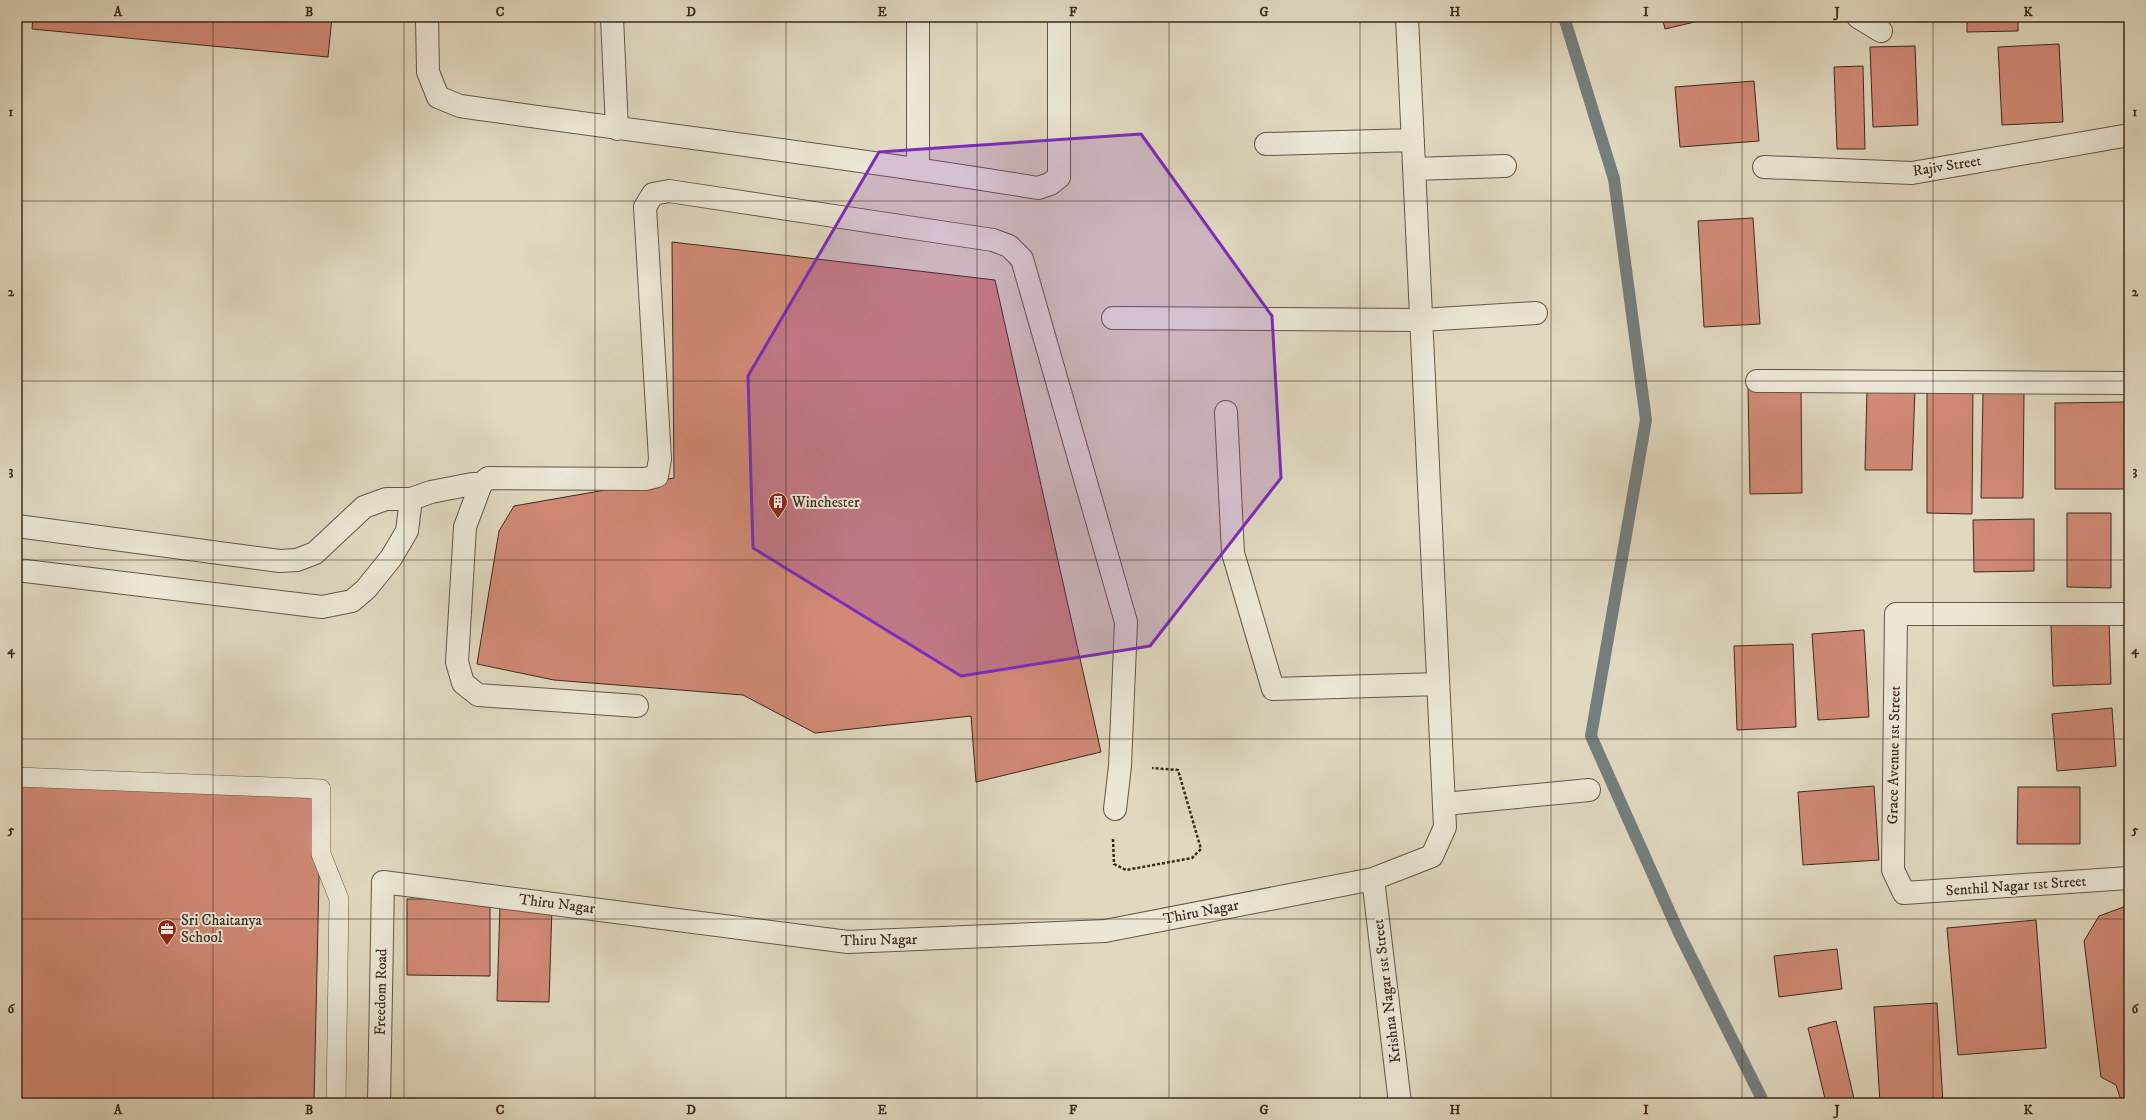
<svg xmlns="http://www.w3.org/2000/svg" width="2146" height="1120" font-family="'IM FELL DW Pica',serif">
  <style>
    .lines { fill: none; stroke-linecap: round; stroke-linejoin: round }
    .stream { stroke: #747e7e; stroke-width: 12 }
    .building { fill: #d18a76; stroke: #3c291e }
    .lane-casing { stroke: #655546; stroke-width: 20 }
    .street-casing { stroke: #655546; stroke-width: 24 }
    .path { stroke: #3c291e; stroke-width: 2.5; stroke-dasharray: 3 2; stroke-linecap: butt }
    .lane { stroke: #ebe6d5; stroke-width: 19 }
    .street { stroke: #ebe6d5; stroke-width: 22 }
    .marked { fill: #7b2cbf; fill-opacity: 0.2; stroke: #7b2cbf; stroke-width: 3; stroke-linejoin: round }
    .grid { fill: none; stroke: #3c291e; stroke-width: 1; stroke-opacity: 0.55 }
    .labels { text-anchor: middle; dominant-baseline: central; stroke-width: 4; stroke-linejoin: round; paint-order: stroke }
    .street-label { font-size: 15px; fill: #3c291e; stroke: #ebe6d5 }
    .poi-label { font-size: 15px; fill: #3c291e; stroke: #ebe6d5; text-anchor: start }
    .neatline { fill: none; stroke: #3c291e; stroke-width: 1.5 }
    .grid-label { font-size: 13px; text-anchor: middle; font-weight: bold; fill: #3c291e }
  </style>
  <rect width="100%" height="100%" fill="#e0d8bf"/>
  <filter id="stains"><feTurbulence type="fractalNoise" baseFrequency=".005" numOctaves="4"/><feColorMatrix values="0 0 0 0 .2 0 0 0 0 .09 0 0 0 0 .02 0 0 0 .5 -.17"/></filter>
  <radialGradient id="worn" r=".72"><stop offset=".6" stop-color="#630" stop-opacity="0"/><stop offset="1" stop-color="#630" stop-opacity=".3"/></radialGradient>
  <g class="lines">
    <!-- stream -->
    <path class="stream" d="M1564,17L1614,179L1646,420L1591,736L1679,933L1764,1103"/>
  </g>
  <!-- building -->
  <path class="building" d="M33,17H332L328,57L32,29Z
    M1662,17H1703V20L1665,29Z
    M1967,17H2018V31L1967,32Z
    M2059,44L2063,122L2002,125L1998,47Z
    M1915,46L1918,125L1873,127L1870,47Z
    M1863,66L1865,149H1837L1834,67Z
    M1754,81L1759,141L1680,147L1675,87Z
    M1753,218L1760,324L1704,327L1698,221Z
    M672,242L995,280L1101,752L976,782L971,716L815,733L743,695L554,680L477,664L499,531L514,506L674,478Z
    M1927,385L1973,386L1972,514L1927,513Z
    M1748,387H1801L1802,493L1750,494Z
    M1867,389L1915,390L1912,470H1865Z
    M1983,393H2024L2023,498H1981Z
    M2127,402L2128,489H2055V403Z
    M2067,513H2111V588L2067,587Z
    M2034,519V571L1974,572L1973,520Z
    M2109,623L2111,684L2053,686L2051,625Z
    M1864,630L1869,717L1818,720L1812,634Z
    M1793,644L1796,727L1737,730L1734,646Z
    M2112,708L2116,766L2057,771L2052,714Z
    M17,780L321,789L314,1103H17Z
    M1874,786L1879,860L1803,865L1798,792Z
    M2018,787H2080V844H2017Z
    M407,899H490V976L407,975Z
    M500,905L552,907L549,1002L497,1001Z
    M2129,905V1103H2122L2116,1085L2101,1077L2084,941L2099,916Z
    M2036,920L2046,1048L1958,1055L1947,928Z
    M1837,949L1842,989L1779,997L1774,956Z
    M1937,1003L1943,1103H1880L1874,1007Z
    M1836,1021L1855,1103H1826L1808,1028Z"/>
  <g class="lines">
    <defs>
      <path id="lane" d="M17,777L321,789V854L339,899L336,1103"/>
      <path id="street" d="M427,17L428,72L438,97L460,106C653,134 846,156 1038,188L1050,184L1059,177V17
        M612,17L617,129
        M918,17V168
        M1858,17L1881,31
        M1266,144L1413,140
        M1764,167L1912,173L2129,135
        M1414,169L1505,166
        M1113,318L1421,320L1536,313
        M1757,381L2129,383
        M1226,412L1233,553L1273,689L1438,684
        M17,526L280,561L297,560L315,553L364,507L386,499H411L431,492L472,484H481
        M17,570L322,607L352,601L366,589L391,558L407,531L411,499
        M2129,614H1896L1893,870L1904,893L2129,878
        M637,706L478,695L463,683L457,662L465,527L481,484L488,478L645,479L657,476L660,459L645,207L653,194L669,191L993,240L1009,246L1022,259L1126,622L1120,766L1115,809
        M1444,804L1589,790
        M1373,879L1400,1103
        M379,1103L383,882L848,942L1105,931L1373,879L1432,856L1445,827L1407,17"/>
    </defs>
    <!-- lane casing -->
    <use href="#lane" class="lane-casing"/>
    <!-- street casing -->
    <use href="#street" class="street-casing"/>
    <!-- path -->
    <path class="path" d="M1113,839L1114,864L1126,870L1192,858L1201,849L1178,770L1152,768"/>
    <!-- lane -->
    <use href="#lane" class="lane"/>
    <!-- street -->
    <use href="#street" class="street"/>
  </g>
  <!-- marked area -->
  <path class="marked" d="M1141,134L1272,316L1281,478L1150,646L961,676L753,548L748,376L879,152Z"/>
  <!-- grid -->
  <path class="grid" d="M213,17V1103M404,17V1103M595,17V1103M786,17V1103M977,17V1103M1169,17V1103M1360,17V1103M1551,17V1103M1742,17V1103M1933,17V1103M17,201H2129M17,381H2129M17,560H2129M17,739H2129M17,919H2129"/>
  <!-- icons -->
  <defs>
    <symbol id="building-pin" viewBox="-11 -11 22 30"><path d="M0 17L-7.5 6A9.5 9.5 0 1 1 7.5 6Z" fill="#8f2418" stroke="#ebe6d5"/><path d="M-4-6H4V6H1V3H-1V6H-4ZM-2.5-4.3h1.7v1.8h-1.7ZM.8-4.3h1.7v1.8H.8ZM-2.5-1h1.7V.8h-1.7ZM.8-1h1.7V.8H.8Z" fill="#fff"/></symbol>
    <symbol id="office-pin" viewBox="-11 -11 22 30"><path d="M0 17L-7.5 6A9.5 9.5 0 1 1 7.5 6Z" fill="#8f2418" stroke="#ebe6d5"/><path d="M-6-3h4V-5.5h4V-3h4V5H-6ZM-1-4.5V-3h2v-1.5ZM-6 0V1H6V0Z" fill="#fff"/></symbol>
  </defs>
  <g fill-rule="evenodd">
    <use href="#building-pin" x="767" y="491" width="22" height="30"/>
    <use href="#office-pin" x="156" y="918" width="22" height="30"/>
  </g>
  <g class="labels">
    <!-- street labels -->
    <g class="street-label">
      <text transform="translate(1947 166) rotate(-9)">Rajiv Street</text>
      <text transform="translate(1894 755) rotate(-89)">Grace Avenue 1st Street</text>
      <text transform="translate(2016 886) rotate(-4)">Senthil Nagar 1st Street</text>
      <text transform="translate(557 904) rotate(7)">Thiru Nagar</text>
      <text transform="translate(1201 912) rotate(-11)">Thiru Nagar</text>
      <text transform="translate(879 940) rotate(-1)">Thiru Nagar</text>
      <text transform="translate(1387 991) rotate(-97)">Krishna Nagar 1st Street</text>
      <text transform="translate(381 992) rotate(-89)">Freedom Road</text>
    </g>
    <!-- poi labels -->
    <g class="poi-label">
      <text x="792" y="502">Winchester</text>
      <text x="181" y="920">Sri Chaitanya<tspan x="181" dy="17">School</tspan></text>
    </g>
  </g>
  <!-- margin -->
  <rect width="2146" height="1120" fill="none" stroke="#e0d8bf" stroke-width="44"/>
  <rect x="22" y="22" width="2102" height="1076" class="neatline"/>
  <g class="grid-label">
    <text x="118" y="16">A</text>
    <text x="309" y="16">B</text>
    <text x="500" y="16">C</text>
    <text x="691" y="16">D</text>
    <text x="882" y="16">E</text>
    <text x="1073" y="16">F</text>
    <text x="1264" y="16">G</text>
    <text x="1455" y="16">H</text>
    <text x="1646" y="16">I</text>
    <text x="1837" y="16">J</text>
    <text x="2028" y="16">K</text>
    <text x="11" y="116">1</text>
    <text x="2135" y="116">1</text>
    <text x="11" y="296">2</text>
    <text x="2135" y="296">2</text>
    <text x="11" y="475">3</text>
    <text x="2135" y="475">3</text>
    <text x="11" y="654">4</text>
    <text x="2135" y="654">4</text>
    <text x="11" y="834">5</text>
    <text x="2135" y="834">5</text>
    <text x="11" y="1013">6</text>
    <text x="2135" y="1013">6</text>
    <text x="118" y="1114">A</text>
    <text x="309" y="1114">B</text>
    <text x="500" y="1114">C</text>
    <text x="691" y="1114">D</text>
    <text x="882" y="1114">E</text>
    <text x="1073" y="1114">F</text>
    <text x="1264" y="1114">G</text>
    <text x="1455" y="1114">H</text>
    <text x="1646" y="1114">I</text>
    <text x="1837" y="1114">J</text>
    <text x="2028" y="1114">K</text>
  </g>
  <rect width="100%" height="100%" filter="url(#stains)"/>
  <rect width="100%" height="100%" fill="url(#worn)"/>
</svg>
